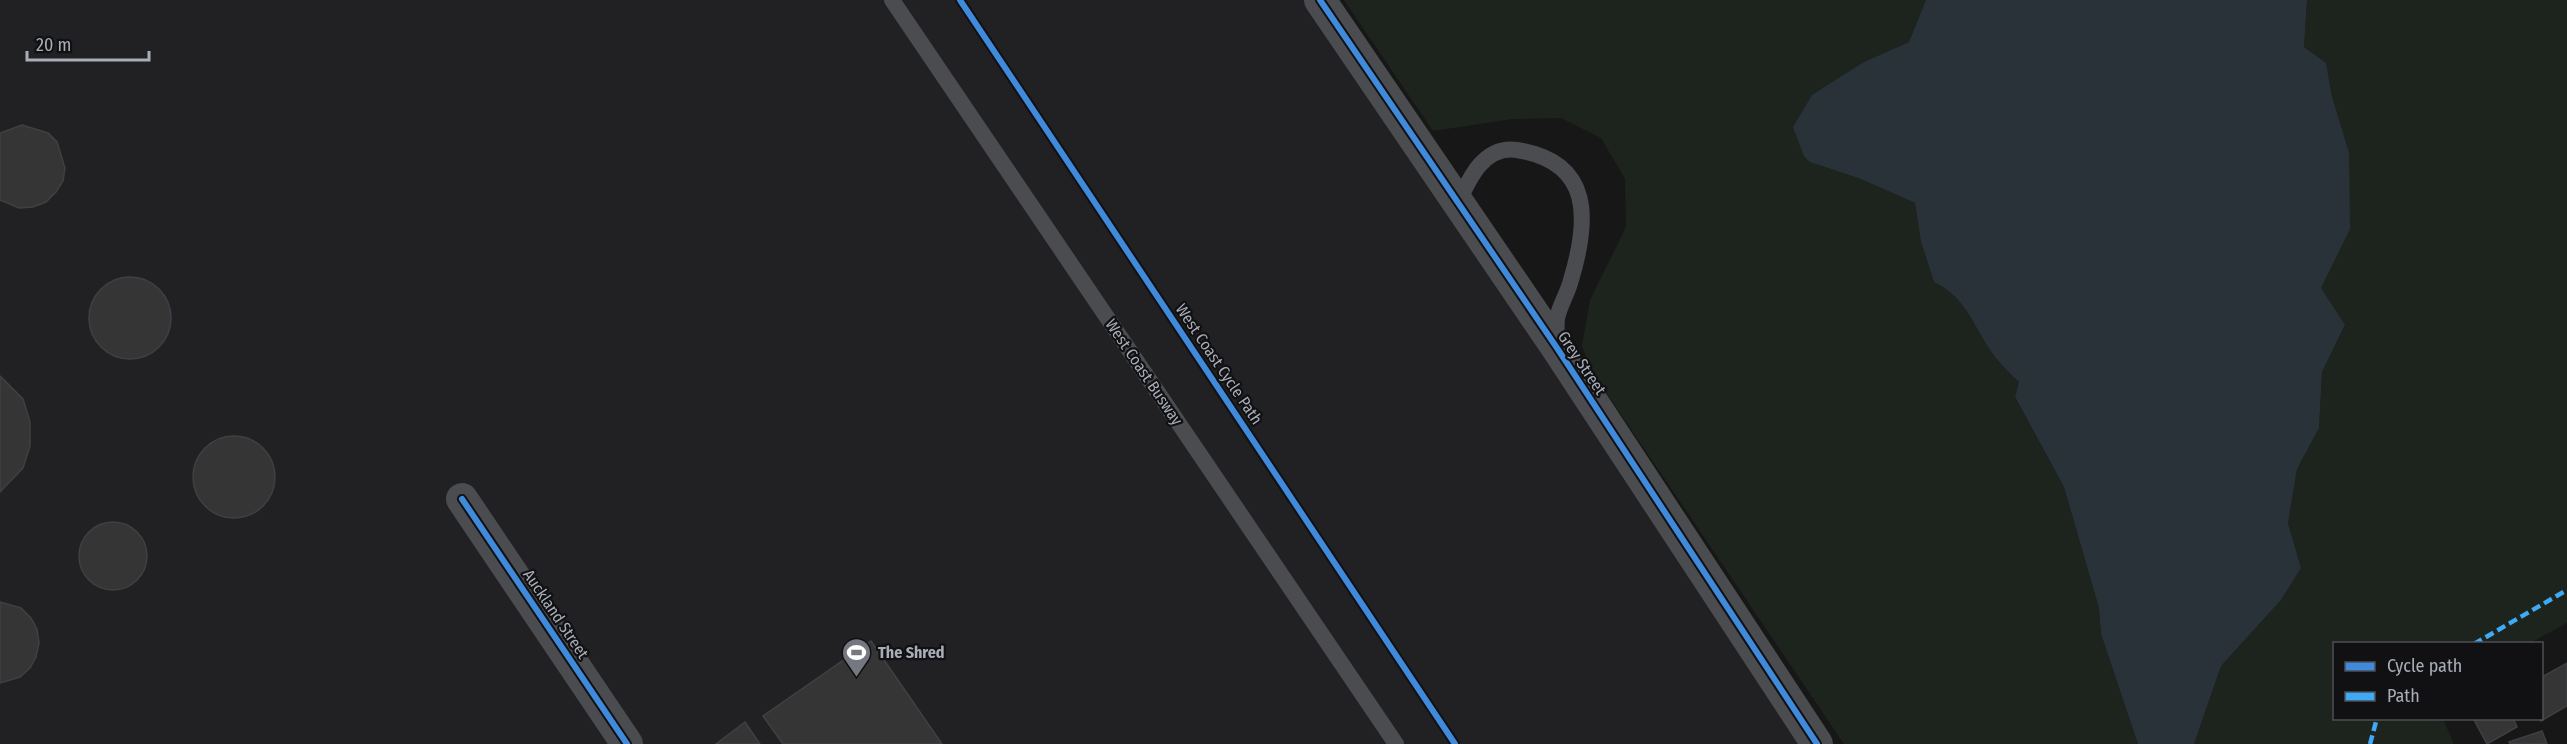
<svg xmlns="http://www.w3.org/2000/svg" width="2567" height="744" font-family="'Fira Sans Condensed',sans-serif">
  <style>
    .built { fill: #212123 }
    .green { fill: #1d241e }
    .water { fill: #2a3239 }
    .building { fill: #353536; stroke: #3f4043; stroke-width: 1.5 }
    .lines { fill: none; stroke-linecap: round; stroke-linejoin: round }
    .lane { stroke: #4b4c50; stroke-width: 16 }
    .street { stroke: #4b4c50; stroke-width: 32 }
    .quiet { stroke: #3fa9f5; stroke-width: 4.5; stroke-dasharray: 9 4.5; stroke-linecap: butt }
    .cycleway-casing { stroke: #111113; stroke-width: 10 }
    .cycleway { stroke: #408adc; stroke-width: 6 }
    .labels { text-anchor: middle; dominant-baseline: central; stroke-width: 4.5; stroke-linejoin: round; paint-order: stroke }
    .street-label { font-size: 16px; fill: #a8adb8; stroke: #111113 }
    .poi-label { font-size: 16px; font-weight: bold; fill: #a8adb8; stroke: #111113; text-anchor: start }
  </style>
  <rect width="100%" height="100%" fill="#171717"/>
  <!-- built -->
  <path class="built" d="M0,0H1320L1817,744H0Z"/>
  <!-- green -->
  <path class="green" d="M1344,0H1926L1909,42L1864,62L1810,162L1861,179L1915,203L1921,242L1934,282C1969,299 1974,330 1996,358C2003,367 2012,374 2019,382L2015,398L2064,487L2099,608L2101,634L2138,744H1844L1591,370L1582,346L1590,300L1626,227L1625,179L1601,138L1561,118L1512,119L1433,131Z
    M2307,0H2567V623L2530,643L2334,644V718L2443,719L2454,744H2194L2221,666L2281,600L2301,568L2288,523L2297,469L2319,428L2322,372L2345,326L2321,288L2334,260L2332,97L2326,63L2304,47Z"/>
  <!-- water -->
  <path class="water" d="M1926,0H2307L2304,47L2326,63L2332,97L2349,153L2350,229L2321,288L2345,325L2322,372L2319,428L2297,469L2288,523L2301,568L2281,600L2221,666L2194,744H2138L2101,634L2099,608L2064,487L2015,397L2019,382C2011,374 2003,367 1996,358C1974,330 1969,299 1934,282L1921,242L1915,203L1861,179L1810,162L1804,156L1793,127L1812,95L1864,62L1909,42Z"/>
  <!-- building -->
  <path class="building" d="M22,125L48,133L57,142L65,168L63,181L56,192L46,202L33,207L19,208L0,200V133Z
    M89 318a41 41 0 1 1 82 0a41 41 0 1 1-82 0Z
    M0,376L23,399L30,422V446L23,468L0,492Z
    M193 477a41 41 0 1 1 82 0a41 41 0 1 1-82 0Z
    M79 556a34 34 0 1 1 68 0a34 34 0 1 1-68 0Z
    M0,602L21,608L31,618L37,629L39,643L36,657L30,668L20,677L0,683Z
    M871,641L942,744H783L763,716Z
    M2567,663V706L2541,721L2542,677Z
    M2473,718H2513L2517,727L2487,744Z
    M745,722L760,744H716Z
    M745,722L760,744H716Z
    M2542,731L2547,744H2510L2509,742Z"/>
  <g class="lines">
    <!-- lane -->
    <path class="lane" d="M892,0L1396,744
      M1458,203C1469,179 1484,145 1517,150C1593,162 1589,220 1571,280C1568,293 1559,306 1557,319C1556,326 1557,334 1557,342"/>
    <!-- street -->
    <path class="street" d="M1320,0L1557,348L1817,744
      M462,499L627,744"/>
    <!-- quiet -->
    <path class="quiet" d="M2474,644L2567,590
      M2370,744L2377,718"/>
    <defs>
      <path id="cycleway" d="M960,0L1455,744
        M1320,0L1557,348L1817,744
        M462,499L627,744"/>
    </defs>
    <!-- cycleway casing -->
    <use href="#cycleway" class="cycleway-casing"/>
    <!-- cycleway -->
    <use href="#cycleway" class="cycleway"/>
  </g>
  <!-- icons -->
  <defs>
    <symbol id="stadium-pin" viewBox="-11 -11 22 30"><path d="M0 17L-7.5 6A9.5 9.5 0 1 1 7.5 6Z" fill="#757880" stroke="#111113"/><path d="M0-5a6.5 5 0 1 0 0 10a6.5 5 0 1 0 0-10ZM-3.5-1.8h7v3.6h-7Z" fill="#fff"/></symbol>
  </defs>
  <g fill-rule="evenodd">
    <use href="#stadium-pin" x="840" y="636" width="33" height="45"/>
  </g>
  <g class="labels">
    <!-- street labels -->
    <g class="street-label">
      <text transform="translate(1582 363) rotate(56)">Grey Street</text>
      <text transform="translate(1219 364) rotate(56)">West Coast Cycle Path</text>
      <text transform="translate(1144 372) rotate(56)">West Coast Busway</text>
      <text transform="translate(556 614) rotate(56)">Auckland Street</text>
    </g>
    <!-- poi labels -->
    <g class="poi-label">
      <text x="878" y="652">The Shred</text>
    </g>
  </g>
  <!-- legend -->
  <rect x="2333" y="642" width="210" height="78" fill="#111113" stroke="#4d4f55" stroke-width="1.5"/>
  <rect x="2345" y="662" width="30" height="9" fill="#408adc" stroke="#4d4f55" stroke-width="1.5"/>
  <text x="2387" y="672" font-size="18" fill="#a8adb8">Cycle path</text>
  <rect x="2345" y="692" width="30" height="9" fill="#3fa9f5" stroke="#4d4f55" stroke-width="1.5"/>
  <text x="2387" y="702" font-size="18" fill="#a8adb8">Path</text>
  <!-- scale -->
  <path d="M27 51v9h122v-9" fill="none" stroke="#a8adb8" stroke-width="3"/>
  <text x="36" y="51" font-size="18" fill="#a8adb8" stroke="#111113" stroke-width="4.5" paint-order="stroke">20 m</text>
</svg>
